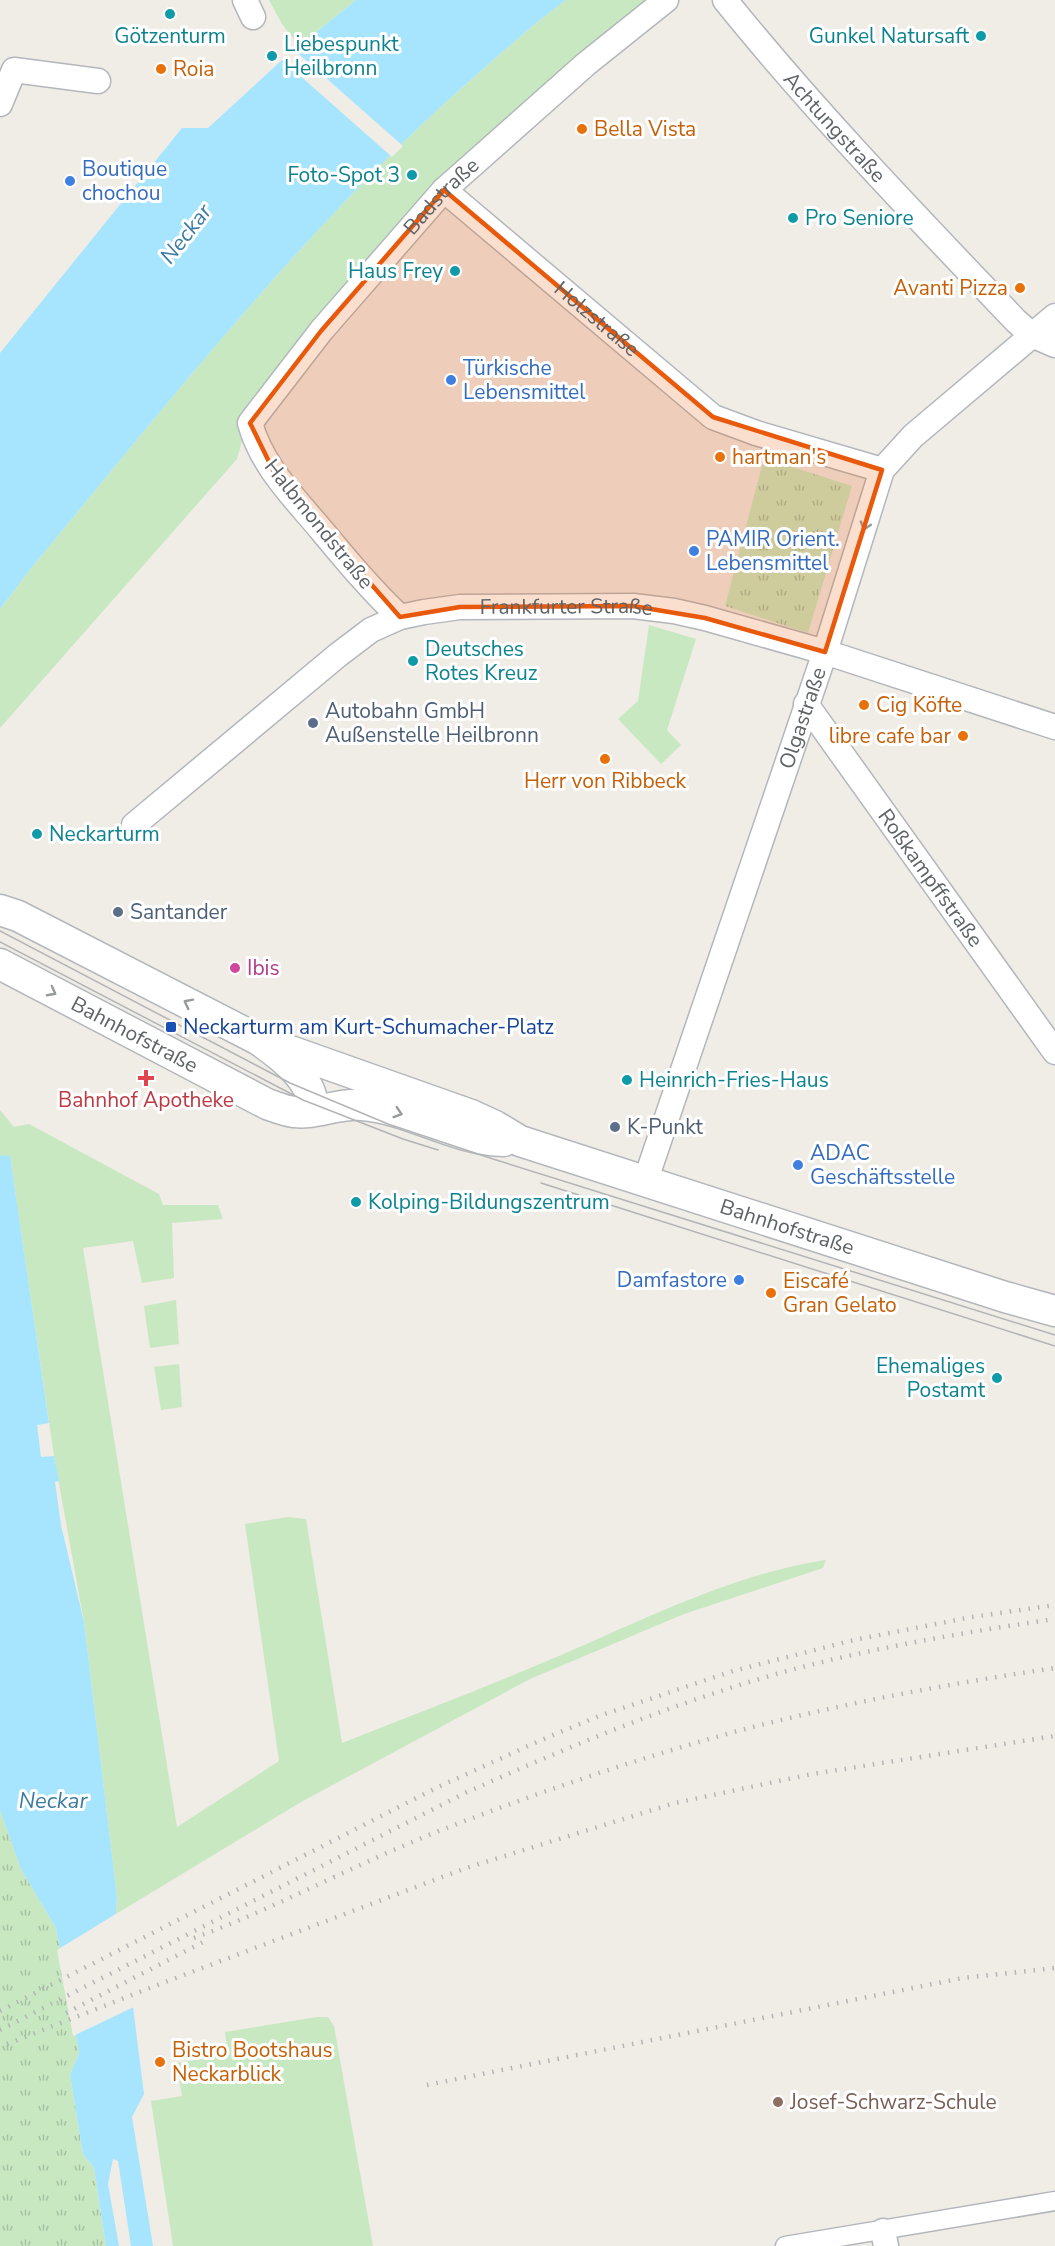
<svg xmlns="http://www.w3.org/2000/svg" width="1055" height="2246" font-family="'Nunito Sans',sans-serif">
  <style>
    .grass { fill: #c8e8c2 }
    .park { fill: url(#park-tufts) }
    .water { fill: #a7e5ff }
    .pier { fill: #f0ece6 }
    .lines { fill: none; stroke-linecap: round; stroke-linejoin: round }
    .pedestrian-casing { stroke: #b3b7bb; stroke-width: 21 }
    .minor-casing { stroke: #b3b7bb; stroke-width: 27 }
    .tertiary-casing { stroke: #b3b7bb; stroke-width: 33 }
    .pedestrian { stroke: #fff; stroke-width: 18 }
    .minor { stroke: #fff; stroke-width: 24 }
    .tertiary { stroke: #fff; stroke-width: 30 }
    .tram { stroke: #b3b4b5; stroke-width: 1.5 }
    .rail { stroke: #b3b4b5; stroke-width: 4.5; stroke-dasharray: 1.5 8; stroke-linecap: butt }
    .oneway { stroke: #969a9c }
    .marked { fill: #e8590c; fill-opacity: 0.2; stroke: #e8590c; stroke-width: 4.5; stroke-linejoin: round }
    .culture-dot { fill: #0f9aa8; stroke: #fff; stroke-width: 2 }
    .food-dot { fill: #e8710a; stroke: #fff; stroke-width: 2 }
    .shop-dot { fill: #3f7fe0; stroke: #fff; stroke-width: 2 }
    .service-dot { fill: #5c6f8a; stroke: #fff; stroke-width: 2 }
    .hotel-dot { fill: #d1479c; stroke: #fff; stroke-width: 2 }
    .transit-dot { fill: #1a4fb4; stroke: #fff; stroke-width: 2 }
    .health-dot { fill: #e0444e; stroke: #fff; stroke-width: 2 }
    .education-dot { fill: #8d6e63; stroke: #fff; stroke-width: 2 }
    .labels { text-anchor: middle; dominant-baseline: central; stroke-width: 6; stroke-linejoin: round; paint-order: stroke }
    .culture-label { font-size: 21px; fill: #0d838f; stroke: #fff; text-anchor: start }
    .food-label { font-size: 21px; fill: #c56008; stroke: #fff; text-anchor: start }
    .street-label { font-size: 21px; fill: #5d6367; stroke: #fff }
    .shop-label { font-size: 21px; fill: #366cbe; stroke: #fff; text-anchor: start }
    .service-label { font-size: 21px; fill: #4e5e75; stroke: #fff; text-anchor: start }
    .hotel-label { font-size: 21px; fill: #b23c85; stroke: #fff; text-anchor: start }
    .transit-label { font-size: 21px; fill: #164399; stroke: #fff; text-anchor: start }
    .health-label { font-size: 21px; fill: #be3a42; stroke: #fff }
    .education-label { font-size: 21px; fill: #785e54; stroke: #fff; text-anchor: start }
    .water-label { font-size: 22px; font-style: italic; fill: #3b7ca3; stroke: #fff }
  </style>
  <defs>
    <pattern id="park-tufts" width="24" height="20" patternUnits="userSpaceOnUse" patternTransform="scale(1.5)"><rect width="24" height="20" fill="#c8e8c2"/><path d="M3 7l-1-3M5 7V3M7 7l1-3M15 17l-1-3M17 17v-4M19 17l1-3" fill="none" stroke="#a6c0a1"/></pattern>
  </defs>
  <rect width="100%" height="100%" fill="#f0ece6"/>
  <!-- grass -->
  <path class="grass" d="M269,0H356L299,46L282,24Z
    M566,0H659L502,130L249,415L237,459L0,728V609L32,567C173,397 309,222 475,76C505,50 534,23 566,0Z
    M649,625L696,639L667,730L681,745L661,764L618,719L638,701Z
    M0,1110L14,1127L29,1124L159,1194L163,1205H218L223,1219L172,1223L174,1278L142,1283L133,1241L83,1248L177,1827L279,1761L245,1524L288,1517L306,1519L342,1743C415,1714 489,1686 561,1655C647,1618 733,1574 826,1560L823,1568L684,1614L530,1679L301,1802L116,1914L117,1897L84,1622L54,1456L10,1157L0,1155Z
    M176,1300L179,1344L150,1348L144,1306Z
    M179,1364L182,1407L161,1410L154,1367Z
    M317,2017H328L334,2026L373,2246H173L151,2101L182,2096L176,2063L228,2055L225,2032Z"/>
  <!-- park -->
  <path class="park" d="M764,458L852,486L808,633L725,606Z
    M0,1810L21,1869L56,1928L79,2053L70,2075L83,2154L94,2168L106,2246H0Z"/>
  <!-- water -->
  <path class="water" d="M356,0H566C534,23 505,50 475,76C309,222 173,397 32,567L0,609V353L182,128H208L282,60Z
    M0,1155L10,1156L49,1423L37,1425L41,1457L54,1456L59,1481L55,1482L61,1525L84,1622L117,1897L116,1914L133,2007L144,2094L132,2117L153,2246H131L118,2161L113,2159L108,2184L119,2246H106L94,2168L83,2154L70,2075L79,2053L56,1928L21,1869L0,1810Z"/>
  <!-- pier -->
  <path class="pier" d="M292,48L403,146L392,157L280,58Z
    M119,1912L136,2006L73,2036L57,1950Z"/>
  <g class="lines">
    <defs>
      <path id="pedestrian" d="M785,2246L1055,2201"/>
      <g id="minor">
        <path d="M245,0L253,17"/>
        <path id="s1" d="M725,0C816,113 916,216 1016,321L1032,335L1055,345"/>
        <path d="M0,104L14,70L98,81"/>
        <path id="s2" d="M444,190L713,417L756,433L882,470"/>
        <path id="s3" d="M400,617C372,591 348,562 323,532C295,498 262,467 250,423L321,331L444,190L586,64L666,0"/>
        <path id="s4" d="M806,704L1055,1052"/>
        <path id="s5" d="M134,825L338,655L371,630L400,617L424,612L460,607L633,606L674,611L705,618L825,652L1055,727"/>
        <path id="s6" d="M645,1182L825,652L882,470L913,436L1055,316"/>
        <path d="M883,2231L886,2246"/>
      </g>
      <g id="tertiary">
        <path d="M0,910L18,916L259,1040C280,1055 317,1081 312,1111"/>
        <path id="s7" d="M0,964L267,1104C276,1107 284,1111 294,1112C315,1115 337,1103 362,1105C411,1109 454,1140 504,1141"/>
        <path id="s8" d="M259,1040L471,1115L495,1126L520,1141L1005,1297L1055,1311"/>
      </g>
    </defs>
    <!-- pedestrian casing -->
    <use href="#pedestrian" class="pedestrian-casing"/>
    <!-- minor casing -->
    <use href="#minor" class="minor-casing"/>
    <!-- tertiary casing -->
    <use href="#tertiary" class="tertiary-casing"/>
    <!-- pedestrian -->
    <use href="#pedestrian" class="pedestrian"/>
    <!-- minor -->
    <use href="#minor" class="minor"/>
    <!-- tertiary -->
    <use href="#tertiary" class="tertiary"/>
    <!-- tram -->
    <path class="tram" d="M0,931L290,1083L388,1124L493,1159L1055,1335
      M0,942L303,1100L403,1139L438,1150
      M541,1183L1055,1346"/>
    <!-- rail -->
    <path class="rail" d="M194,1938C279,1907 359,1862 444,1829C539,1792 636,1759 734,1732C839,1704 947,1684 1055,1668
      M0,2011L436,1788L539,1741L599,1716L733,1671L854,1640L972,1617L1055,1605
      M66,2013L207,1940
      M0,2030L465,1793C577,1743 692,1695 810,1665C890,1645 973,1631 1055,1619
      M7,2044L160,1984L466,1868L675,1803L812,1774L1055,1736
      M427,2085L963,1978L1055,1968"/>
  </g>
  <!-- one-way arrows -->
  <defs><path id="oneway-chevron" d="M-2-3.5L2.5 0L-2 3.5" fill="none" stroke-width="1.6" stroke-linecap="round" stroke-linejoin="round" transform="scale(1.5)"/></defs>
  <g class="oneway">
    <use href="#oneway-chevron" transform="translate(865 526) rotate(107)"/>
    <use href="#oneway-chevron" transform="translate(52 992) rotate(28)"/>
    <use href="#oneway-chevron" transform="translate(188 1003) rotate(-153)"/>
    <use href="#oneway-chevron" transform="translate(398 1113) rotate(18)"/>
  </g>
  <!-- marked area -->
  <path class="marked" d="M444,190L713,417L882,470L825,652L705,618L633,606L460,607L400,617L276,476L250,423L321,331Z"/>
  <!-- markers -->
  <g class="culture-dot">
    <circle cx="170" cy="14" r="6"/>
    <circle cx="981" cy="36" r="6"/>
    <circle cx="272" cy="56" r="6"/>
    <circle cx="412" cy="175" r="6"/>
    <circle cx="793" cy="218" r="6"/>
    <circle cx="455" cy="271" r="6"/>
    <circle cx="413" cy="661" r="6"/>
    <circle cx="37" cy="834" r="6"/>
    <circle cx="627" cy="1080" r="6"/>
    <circle cx="356" cy="1202" r="6"/>
    <circle cx="997" cy="1378" r="6"/>
  </g>
  <g class="food-dot">
    <circle cx="161" cy="69" r="6"/>
    <circle cx="582" cy="129" r="6"/>
    <circle cx="1020" cy="288" r="6"/>
    <circle cx="720" cy="457" r="6"/>
    <circle cx="864" cy="705" r="6"/>
    <circle cx="963" cy="736" r="6"/>
    <circle cx="605" cy="759" r="6"/>
    <circle cx="771" cy="1293" r="6"/>
    <circle cx="160" cy="2062" r="6"/>
  </g>
  <g class="shop-dot">
    <circle cx="70" cy="181" r="6"/>
    <circle cx="451" cy="380" r="6"/>
    <circle cx="694" cy="551" r="6"/>
    <circle cx="798" cy="1165" r="6"/>
    <circle cx="739" cy="1280" r="6"/>
  </g>
  <g class="service-dot">
    <circle cx="313" cy="723" r="6"/>
    <circle cx="118" cy="912" r="6"/>
    <circle cx="615" cy="1127" r="6"/>
  </g>
  <circle class="hotel-dot" cx="235" cy="968" r="6"/>
  <rect class="transit-dot" x="165" y="1021" width="12" height="12" rx="3"/>
  <path class="health-dot" d="M143 1069h6v6h6v6h-6v6h-6v-6h-6v-6h6z"/>
  <circle class="education-dot" cx="778" cy="2102" r="6"/>
  <g class="labels">
    <!-- culture labels -->
    <g class="culture-label">
      <text x="170" y="36" text-anchor="middle">Götzenturm</text>
      <text x="969" y="36" text-anchor="end">Gunkel Natursaft</text>
      <text x="284" y="44">Liebespunkt<tspan x="284" dy="24">Heilbronn</tspan></text>
      <text x="400" y="175" text-anchor="end">Foto-Spot 3</text>
      <text x="805" y="218">Pro Seniore</text>
      <text x="443" y="271" text-anchor="end">Haus Frey</text>
      <text x="425" y="649">Deutsches<tspan x="425" dy="24">Rotes Kreuz</tspan></text>
      <text x="49" y="834">Neckarturm</text>
      <text x="639" y="1080">Heinrich-Fries-Haus</text>
      <text x="368" y="1202">Kolping-Bildungszentrum</text>
      <text x="985" y="1366" text-anchor="end">Ehemaliges<tspan x="985" dy="24">Postamt</tspan></text>
    </g>
    <!-- food labels -->
    <g class="food-label">
      <text x="173" y="69">Roia</text>
      <text x="594" y="129">Bella Vista</text>
      <text x="1008" y="288" text-anchor="end">Avanti Pizza</text>
      <text x="732" y="457">hartman's</text>
      <text x="876" y="705">Cig Köfte</text>
      <text x="951" y="736" text-anchor="end">libre cafe bar</text>
      <text x="605" y="781" text-anchor="middle">Herr von Ribbeck</text>
      <text x="783" y="1281">Eiscafé<tspan x="783" dy="24">Gran Gelato</tspan></text>
      <text x="172" y="2050">Bistro Bootshaus<tspan x="172" dy="24">Neckarblick</tspan></text>
    </g>
    <!-- street labels -->
    <g class="street-label">
      <text stroke="none"><textPath href="#s1" startOffset="168">Achtungstraße</textPath></text>
      <text stroke="none"><textPath href="#s3" startOffset="544">Badstraße</textPath></text>
      <text stroke="none"><textPath href="#s2" startOffset="200">Holzstraße</textPath></text>
      <text transform="translate(319 524) rotate(51)">Halbmondstraße</text>
      <text stroke="none"><textPath href="#s5" startOffset="506">Frankfurter Straße</textPath></text>
      <text stroke="none"><textPath href="#s6" startOffset="490">Olgastraße</textPath></text>
      <text stroke="none"><textPath href="#s4" startOffset="214">Roßkampffstraße</textPath></text>
      <text stroke="none"><textPath href="#s7" startOffset="152">Bahnhofstraße</textPath></text>
      <text stroke="none"><textPath href="#s8" startOffset="561">Bahnhofstraße</textPath></text>
    </g>
    <!-- shop labels -->
    <g class="shop-label">
      <text x="82" y="169">Boutique<tspan x="82" dy="24">chochou</tspan></text>
      <text x="463" y="368">Türkische<tspan x="463" dy="24">Lebensmittel</tspan></text>
      <text x="706" y="539">PAMIR Orient.<tspan x="706" dy="24">Lebensmittel</tspan></text>
      <text x="810" y="1153">ADAC<tspan x="810" dy="24">Geschäftsstelle</tspan></text>
      <text x="727" y="1280" text-anchor="end">Damfastore</text>
    </g>
    <!-- service labels -->
    <g class="service-label">
      <text x="325" y="711">Autobahn GmbH<tspan x="325" dy="24">Außenstelle Heilbronn</tspan></text>
      <text x="130" y="912">Santander</text>
      <text x="627" y="1127">K-Punkt</text>
    </g>
    <!-- hotel labels -->
    <g class="hotel-label">
      <text x="247" y="968">Ibis</text>
    </g>
    <!-- transit labels -->
    <g class="transit-label">
      <text x="183" y="1027">Neckarturm am Kurt-Schumacher-Platz</text>
    </g>
    <!-- health labels -->
    <g class="health-label">
      <text x="146" y="1100">Bahnhof Apotheke</text>
    </g>
    <!-- education labels -->
    <g class="education-label">
      <text x="790" y="2102">Josef-Schwarz-Schule</text>
    </g>
    <!-- water labels -->
    <g class="water-label">
      <text transform="translate(186 234) rotate(-52)">Neckar</text>
      <text x="53" y="1801">Neckar</text>
    </g>
  </g>
</svg>
